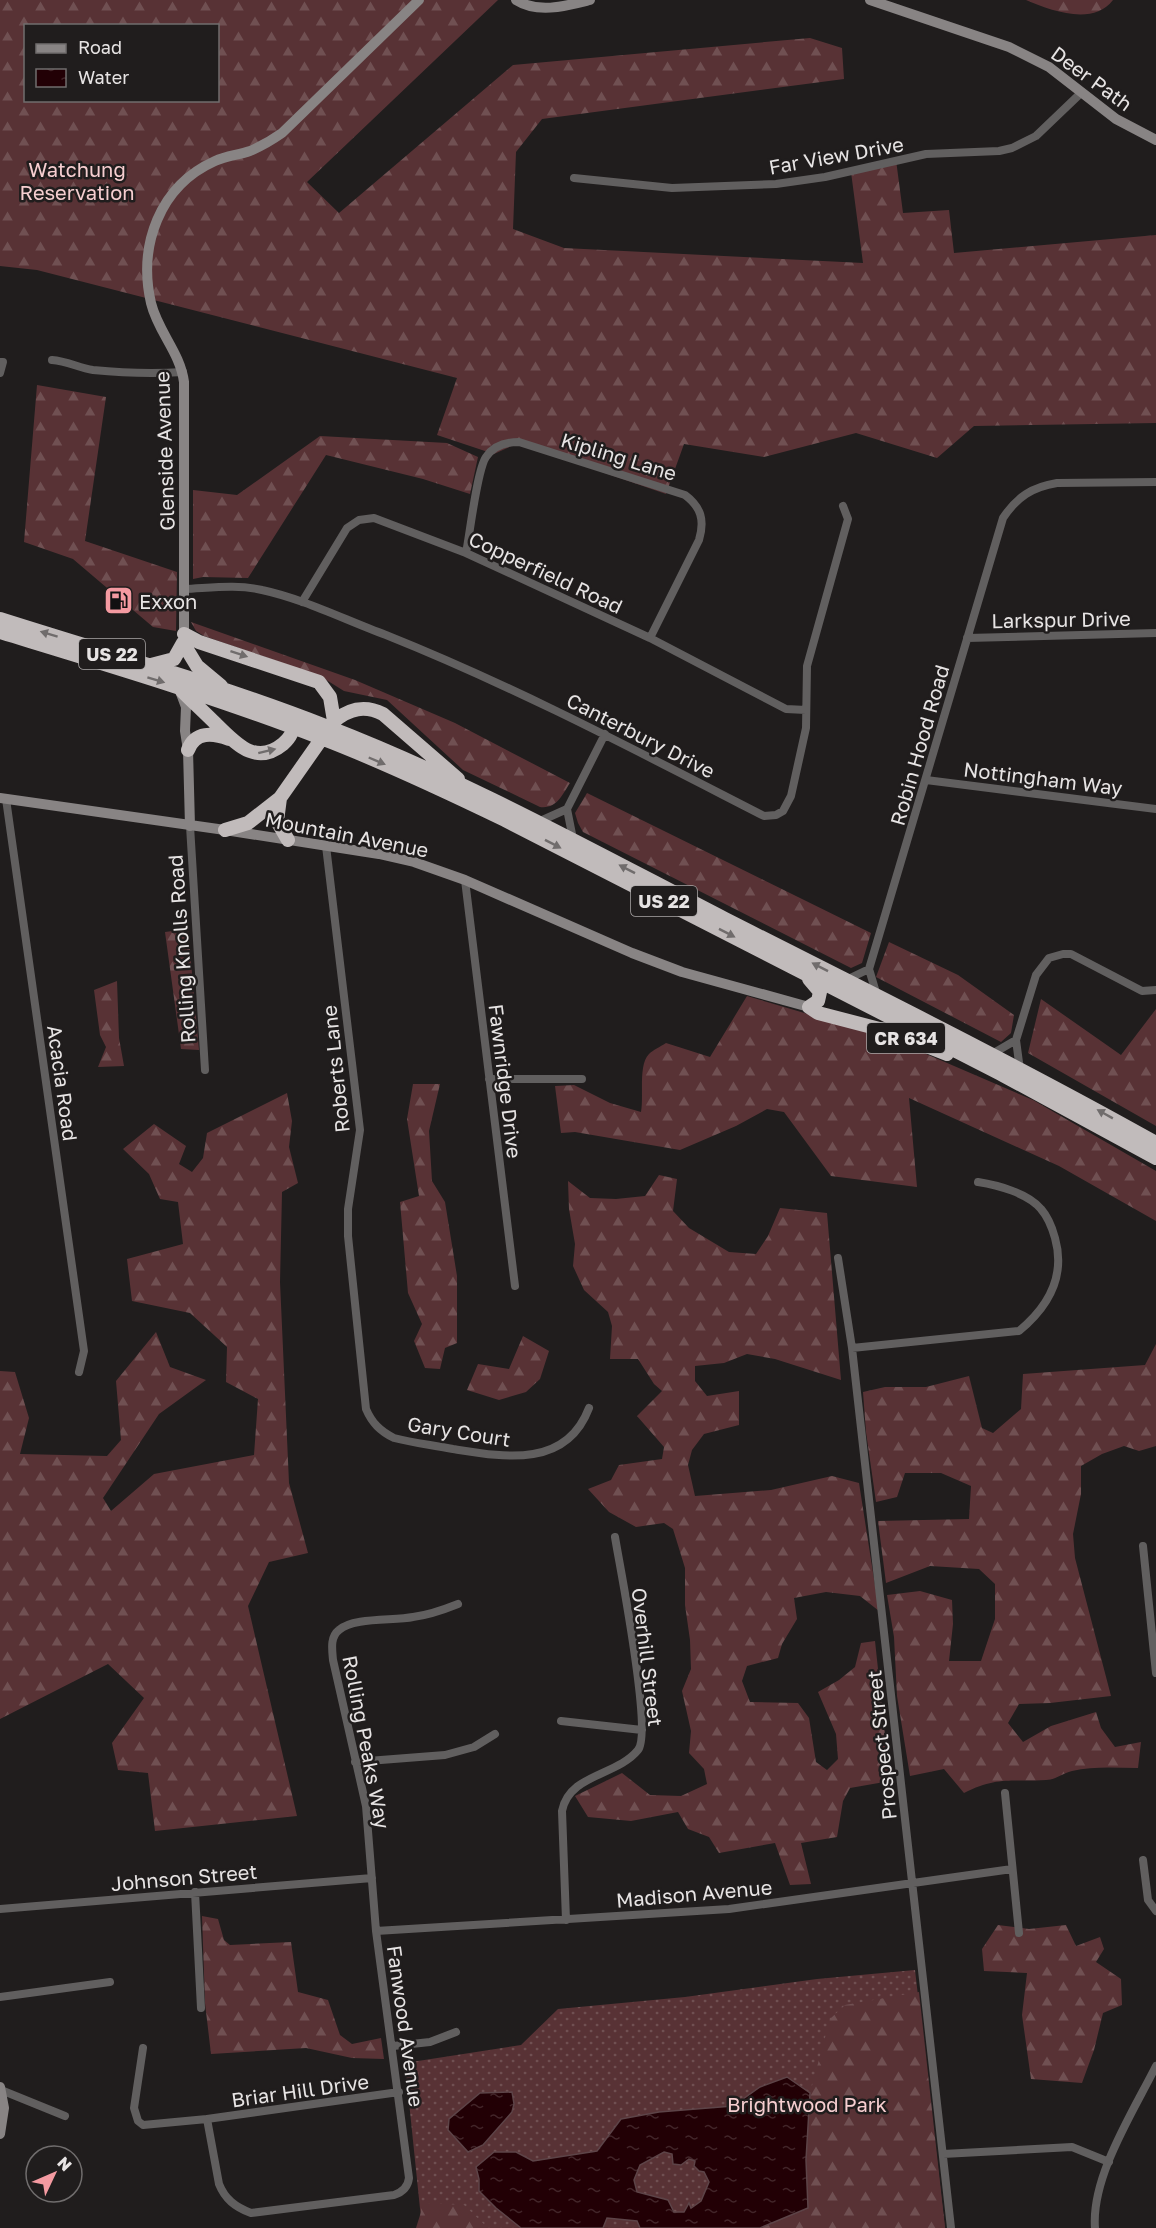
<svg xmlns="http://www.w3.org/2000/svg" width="1156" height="2228" font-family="'Golos Text',sans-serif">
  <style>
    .grass { fill: url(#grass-dots) }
    .forest { fill: url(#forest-firs); fill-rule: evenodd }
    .water { fill: url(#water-ripples); stroke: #5d4448; stroke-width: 1.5; fill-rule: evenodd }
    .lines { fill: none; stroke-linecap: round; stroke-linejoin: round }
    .street { stroke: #615f5f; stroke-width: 8 }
    .secondary { stroke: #888484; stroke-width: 10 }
    .highway { stroke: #c1bbbb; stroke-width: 14 }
    .oneway { fill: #706c6c }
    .labels { text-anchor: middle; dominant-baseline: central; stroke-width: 5; stroke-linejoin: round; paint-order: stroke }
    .shield { fill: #201d1d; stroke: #aba8a8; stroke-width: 1.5 }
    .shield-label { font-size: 18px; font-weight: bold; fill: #e7e4e4 }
    .street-label { font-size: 20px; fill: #e7e4e4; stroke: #201d1d }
    .park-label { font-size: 20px; fill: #f6ced0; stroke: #201d1d }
    .poi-label { font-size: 20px; fill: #e7e4e4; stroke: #201d1d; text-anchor: start }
  </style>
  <defs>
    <pattern id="grass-dots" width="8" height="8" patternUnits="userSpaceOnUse" patternTransform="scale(1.5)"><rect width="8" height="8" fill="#583235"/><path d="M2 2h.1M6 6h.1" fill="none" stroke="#705052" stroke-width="1.8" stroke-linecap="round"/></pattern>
    <pattern id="forest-firs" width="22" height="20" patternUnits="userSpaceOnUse" patternTransform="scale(1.5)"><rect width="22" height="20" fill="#583235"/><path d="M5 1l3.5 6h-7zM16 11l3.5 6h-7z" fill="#705052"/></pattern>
    <pattern id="water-ripples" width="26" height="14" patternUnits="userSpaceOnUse" patternTransform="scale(1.5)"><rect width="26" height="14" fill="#220005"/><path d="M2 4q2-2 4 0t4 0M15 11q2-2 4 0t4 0" fill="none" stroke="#422529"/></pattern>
  </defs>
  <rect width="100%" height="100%" fill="#201d1d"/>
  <!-- grass -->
  <path class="grass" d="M915,1970L945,2228H422L405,2063L521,2045L558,2009L685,1997L817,1979Z"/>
  <!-- forest -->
  <path class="forest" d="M0,0H498L307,182L339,213L513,65L810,38L842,48L844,79L542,119L516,152L513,229L564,248L863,263L851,172L896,160L903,213L949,210L954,253L1156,235V423L974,426L937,458L856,433L764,457L684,444L666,494L518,443L494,454L437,435L457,378L37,270L0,266ZM26,26H218V100H26Z
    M1026,0H1113C1093,26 1052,11 1026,0Z
    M37,385L106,397L85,541L177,572L176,631L153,627L73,559L24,542Z
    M320,436L447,443L478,457L470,494L423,479L326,455L248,578L203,577L193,579V490L237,495Z
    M191,622L355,680L455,723L570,783C562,795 557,809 540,807L463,770L387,700L344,691L320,676L204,636L196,631Z
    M587,793L871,933L862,963L851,968L583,832L578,823L575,813Z
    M188,929L199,1050L181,1049L165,932Z
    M889,942L958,975L1014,1015L1011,1033L1001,1042L876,977Z
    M117,981L119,1038L124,1066L98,1067L106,1047L100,1035L94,990Z
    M747,996L889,1038L1033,1100L1156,1171V1221L1059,1166L909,1098L917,1187L831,1176L784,1112L767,1109L736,1126L680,1150L575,1132L561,1133L555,1086L574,1085L610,1103L641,1112C644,1096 638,1065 649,1054C653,1050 660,1047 666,1043L710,1057Z
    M1041,999L1121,1055L1156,1009V1126L1028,1053Z
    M413,1084H440L429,1131L432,1181L445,1202L457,1276V1343L445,1348L440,1369L425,1368L414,1341L422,1324L408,1293L400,1202L419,1196L407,1119Z
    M287,1093L292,1121L289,1147L298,1183L282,1192L280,1282L289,1483L308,1553L269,1562L248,1606L297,1816L155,1831L148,1773L118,1770L112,1743L144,1698L108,1664L0,1719V1371L15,1372L29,1418L20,1454L107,1456L121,1440L116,1381L156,1332L170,1367L206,1380L159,1414L103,1498L111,1511L154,1474L254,1455L258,1399L226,1382L227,1347L190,1313L132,1301L127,1259L183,1244L178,1202L160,1199L149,1174L123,1149L154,1124L186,1146L179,1164L192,1172L203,1158L207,1133Z
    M659,1175L677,1179L673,1211L689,1228L729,1252L756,1254L768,1236L780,1208L827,1213L841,1380L775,1359L747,1354L724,1363L695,1366V1381L707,1396L739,1391V1425L704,1434L692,1450L688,1465L695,1496L771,1490L832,1476L859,1483L879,1611L860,1596L826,1592L794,1598L797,1619L782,1644L778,1658L747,1666L742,1681L750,1702L798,1703L809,1718L816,1762L827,1770L838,1759L836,1734L818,1692L839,1680L855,1667L861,1643L875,1641L890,1781L850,1788L843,1801L837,1837L801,1843L811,1884L790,1885L775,1843L719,1853L709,1837L688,1829L678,1812L631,1821L588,1817L575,1796L622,1773L650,1795L681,1796L707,1784L704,1769L689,1753L691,1731L682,1691L691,1669L690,1640L685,1605V1568L673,1529L664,1523L636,1527L609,1512L588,1489L611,1480L619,1465L662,1459L664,1447L637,1416L662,1391L654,1384L638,1359H610L612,1326L608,1312L584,1290L573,1266L575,1244L569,1209L568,1181L590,1198L616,1199L645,1196Z
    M523,1336L549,1351L540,1379L526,1392L499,1400L467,1390L478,1364L509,1369Z
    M1156,1344V1446L1139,1451L1124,1446L1102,1454L1081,1466V1494L1073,1534L1075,1558L1111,1696L1050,1703L1019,1704L1008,1723L1023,1742L1051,1726L1096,1712L1101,1728L1115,1747L1141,1742L1138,1768C1116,1768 1093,1766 1072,1771C1063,1773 1055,1780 1046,1780C1012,1782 997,1776 964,1793L944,1769L910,1776L897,1696L894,1637L887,1595L920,1591L952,1600L953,1624L949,1661H981L995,1619V1584L979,1569L930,1566L886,1583L878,1521L969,1519L971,1486L941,1473H905L897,1497L876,1502L866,1432L863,1392L885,1387H926L969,1376L982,1428L993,1433L1021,1409L1023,1374L1145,1365Z
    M202,1916L218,1919L224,1940L230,1945L291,1942L298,1992L328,2000L340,2035L352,2044L381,2038L384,2059L352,2058L306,2048L211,2054L205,2003Z
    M998,1925L1029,1929L1066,1925L1076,1946L1100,1937L1104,1949L1096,1962L1121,1979L1122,2005L1103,2013L1094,2050L1082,2083L1031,2079L1022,2015L1027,1973L984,1971L982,1949Z
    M919,1992L945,2228H760L808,2208L806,2161L810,2093L830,2019L845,2005Z
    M421,2203L464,2205L488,2228H416L421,2212Z"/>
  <!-- water -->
  <path class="water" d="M787,2077L810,2093L806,2160L808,2208L760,2228H640L637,2221L607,2218L603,2228H521L496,2208L479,2191V2179L476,2167L494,2152H516L533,2161L597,2151L621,2119L659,2112L733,2106L760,2087ZM664,2152L672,2154L673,2164L681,2165L689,2159L695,2161L694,2166L699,2171L704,2172L709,2182L701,2201L691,2208L689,2203L684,2212H674L668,2200L637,2192L634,2180L640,2165Z
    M512,2092L514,2104L512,2112L483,2145L468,2152L448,2130L449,2119L480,2093Z"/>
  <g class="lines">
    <!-- street -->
    <path class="street" d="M574,178L672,188L776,184L825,177L926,154L999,151L1012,148L1036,136L1082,92
      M52,360C67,361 79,368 93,370C123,373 153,374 183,372
      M0,362H3L0,373
      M466,553C470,533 477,470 486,457C494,445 506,442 519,442L685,495C701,507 705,520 699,540L650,638
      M184,589C210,588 237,584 262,590C304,599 345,620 386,635C516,687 639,752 764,816L776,815L783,811L791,796L806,728L807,666L848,519L843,506
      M302,602L347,528L359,520L374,518L466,553L650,638L786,709L806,710
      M967,638L1156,633
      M926,780L1156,809
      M6,799L84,1351L79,1372
      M567,809L573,839
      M538,822L567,809L605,734
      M190,826L205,1070
      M326,846L360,1130L348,1209V1236L366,1409C372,1423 380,1431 394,1438C413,1443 433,1445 453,1449C503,1457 566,1469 589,1408
      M465,880L515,1286
      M846,980L869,969
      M877,996L869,969L1003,518C1017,497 1032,487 1057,483L1156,482
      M992,1054L1016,1040
      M1020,1070L1016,1040L1036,975L1049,958L1063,954H1071L1142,991L1156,990
      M489,1079H582
      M838,1258L852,1348L951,2228
      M852,1348L1019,1331C1048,1307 1066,1277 1055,1238C1052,1227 1048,1217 1041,1209C1028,1193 997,1185 978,1182
      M1143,1546L1156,1673
      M561,1721L642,1730
      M355,1762L445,1755L474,1747L495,1734
      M1005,1793L1019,1933
      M1143,1860L1148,1900L1156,1911
      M195,1892L201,2008
      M0,1909L372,1878
      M566,1920L562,1811C569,1774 617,1776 638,1750C653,1732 620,1568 615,1537
      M376,1931L729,1909L1012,1869
      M0,1997L110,1982
      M393,2046L430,2042L456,2032
      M143,2048L134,2108L138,2121L143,2125L207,2119L399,2092
      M1,2090L65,2116
      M207,2119L219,2184C225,2199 235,2207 251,2213L394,2195C403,2192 408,2187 409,2178L376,1931L366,1806L333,1660C332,1649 330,1637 339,1630C353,1617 394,1621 413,1617C429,1615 443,1610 458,1604
      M943,2154L1072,2147L1109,2162
      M1095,2228C1091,2177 1133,2112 1156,2066"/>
    <!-- secondary -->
    <path class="secondary" d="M516,0C538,14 566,6 590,0
      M870,0L1009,47L1049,67L1116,119L1156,140
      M184,641V382C180,352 158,332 151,303C138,246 159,186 215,161C226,156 238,155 250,151C262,146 272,140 282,133L419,0
      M180,691L186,707L185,731L188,750L190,826
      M0,798L225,830L379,854L414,862L465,880L632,953L682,972L809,1007
      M0,2087L4,2108L0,2134"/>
    <!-- highway -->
    <path class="highway" d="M0,619C110,654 221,685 328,727C465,780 595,852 725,919C869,992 1015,1064 1156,1143
      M0,632C108,665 216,697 321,738C384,762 445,791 505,820L1001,1074L1156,1158
      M184,634L199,642L319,682L330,697L334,721
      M183,643L197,666L221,686
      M151,665L174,659L183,643
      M182,691C193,702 205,713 216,724C235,742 255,767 283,744C290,738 295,729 293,720
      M188,750C195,731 213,733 229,739
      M280,798L277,821L288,840
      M225,830L248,823L280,798L334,721C350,708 365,705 383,714L458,779
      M809,979L820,992L818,1001L809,1007L818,1013L891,1032L947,1054"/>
  </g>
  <!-- one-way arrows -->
  <defs><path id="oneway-solid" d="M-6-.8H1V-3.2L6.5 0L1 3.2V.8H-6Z" transform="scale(1.5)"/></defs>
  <g class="oneway">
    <use href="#oneway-solid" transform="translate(49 634) rotate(-163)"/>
    <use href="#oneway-solid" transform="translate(239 654) rotate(18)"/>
    <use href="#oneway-solid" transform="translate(156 680) rotate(17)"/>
    <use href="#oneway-solid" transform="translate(267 751) rotate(-14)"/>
    <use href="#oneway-solid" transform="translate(377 761) rotate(23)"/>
    <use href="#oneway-solid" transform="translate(553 844) rotate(27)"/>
    <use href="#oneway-solid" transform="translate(627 869) rotate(-153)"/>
    <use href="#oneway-solid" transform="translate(727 933) rotate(27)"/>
    <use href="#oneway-solid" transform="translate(820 967) rotate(-153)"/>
    <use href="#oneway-solid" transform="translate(1105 1114) rotate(-151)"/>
  </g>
  <!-- icons -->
  <defs>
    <symbol id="fuel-square" viewBox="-11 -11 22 22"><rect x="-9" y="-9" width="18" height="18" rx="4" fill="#f49aa1" stroke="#201d1d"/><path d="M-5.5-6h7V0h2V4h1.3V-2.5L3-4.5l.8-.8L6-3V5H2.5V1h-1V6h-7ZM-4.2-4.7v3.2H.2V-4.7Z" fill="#111"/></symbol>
  </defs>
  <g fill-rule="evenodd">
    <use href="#fuel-square" x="102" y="584" width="33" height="33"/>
  </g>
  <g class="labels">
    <!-- shield labels -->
    <g class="shield">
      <rect x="79" y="639" width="66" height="30" rx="4.5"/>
      <rect x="631" y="886" width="66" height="30" rx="4.5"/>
      <rect x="867" y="1023" width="78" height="30" rx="4.5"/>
    </g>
    <g class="shield-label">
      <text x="112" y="654">US 22</text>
      <text x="664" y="901">US 22</text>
      <text x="906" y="1038">CR 634</text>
    </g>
    <!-- street labels -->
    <g class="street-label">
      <text transform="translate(1092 78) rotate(36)">Deer Path</text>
      <text transform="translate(836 155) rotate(-10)">Far View Drive</text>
      <text transform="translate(164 451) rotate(-92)">Glenside Avenue</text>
      <text transform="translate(619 456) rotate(17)">Kipling Lane</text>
      <text transform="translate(546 572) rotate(25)">Copperfield Road</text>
      <text transform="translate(1061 619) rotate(-1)">Larkspur Drive</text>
      <text transform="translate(641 735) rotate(27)">Canterbury Drive</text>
      <text transform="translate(919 745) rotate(-74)">Robin Hood Road</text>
      <text transform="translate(1043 778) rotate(7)">Nottingham Way</text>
      <text transform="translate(347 834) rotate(11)">Mountain Avenue</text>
      <text transform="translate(181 949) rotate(-94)">Rolling Knolls Road</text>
      <text transform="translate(335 1069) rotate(-96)">Roberts Lane</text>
      <text transform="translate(506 1081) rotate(83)">Fawnridge Drive</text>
      <text transform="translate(63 1083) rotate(82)">Acacia Road</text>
      <text transform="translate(459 1431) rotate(9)">Gary Court</text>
      <text transform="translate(648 1657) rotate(83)">Overhill Street</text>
      <text transform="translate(367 1742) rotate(79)">Rolling Peaks Way</text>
      <text transform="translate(881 1745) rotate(-96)">Prospect Street</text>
      <text transform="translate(184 1877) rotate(-5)">Johnson Street</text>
      <text transform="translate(694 1893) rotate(-5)">Madison Avenue</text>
      <text transform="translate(406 2026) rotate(82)">Fanwood Avenue</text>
      <text transform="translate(300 2090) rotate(-8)">Briar Hill Drive</text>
    </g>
    <!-- park labels -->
    <g class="park-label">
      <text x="77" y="169">Watchung<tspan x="77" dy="23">Reservation</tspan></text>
      <text x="807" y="2104">Brightwood Park</text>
    </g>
    <!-- poi labels -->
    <g class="poi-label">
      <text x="139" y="601">Exxon</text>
    </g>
  </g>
  <!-- legend -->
  <rect x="24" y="24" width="195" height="78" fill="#201d1d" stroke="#706d6d" stroke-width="1.5"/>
  <rect x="36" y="44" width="30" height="9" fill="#888484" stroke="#706d6d" stroke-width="1.5"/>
  <text x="78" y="54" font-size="18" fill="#e7e4e4">Road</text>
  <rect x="36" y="69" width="30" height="18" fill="url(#water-ripples)" stroke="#706d6d" stroke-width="1.5"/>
  <text x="78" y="84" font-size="18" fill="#e7e4e4">Water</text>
  <!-- north arrow -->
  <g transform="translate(54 2174) rotate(46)"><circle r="28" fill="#201d1d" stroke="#706d6d" stroke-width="1.5"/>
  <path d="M0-4.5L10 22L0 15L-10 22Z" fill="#f49aa1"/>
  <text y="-9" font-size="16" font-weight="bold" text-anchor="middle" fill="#e7e4e4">N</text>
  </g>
</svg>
